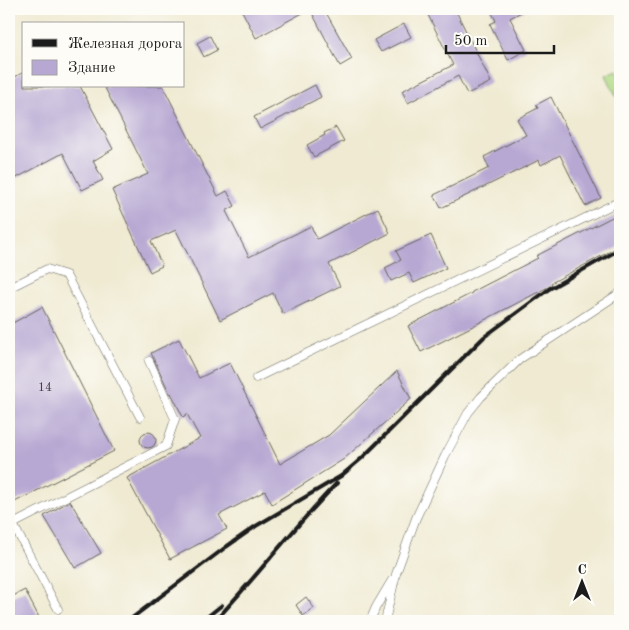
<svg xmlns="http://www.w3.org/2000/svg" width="629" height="630" font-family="'Old Standard TT',serif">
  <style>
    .green { fill: #b1da85; stroke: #667b50 }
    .building { fill: #b7a8d3 }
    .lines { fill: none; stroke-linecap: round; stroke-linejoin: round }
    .lane-casing { stroke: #66645b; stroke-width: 9 }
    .lane { stroke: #fff; stroke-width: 8 }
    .rail { stroke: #1c1c1c; stroke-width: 4 }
    .labels { text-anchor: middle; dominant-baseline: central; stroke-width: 4; stroke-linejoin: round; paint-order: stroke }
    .number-label { font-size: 12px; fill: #433f4a }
  </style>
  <rect width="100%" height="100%" fill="#fdfcf7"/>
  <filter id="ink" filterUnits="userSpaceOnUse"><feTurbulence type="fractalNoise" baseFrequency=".02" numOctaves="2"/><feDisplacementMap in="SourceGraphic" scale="10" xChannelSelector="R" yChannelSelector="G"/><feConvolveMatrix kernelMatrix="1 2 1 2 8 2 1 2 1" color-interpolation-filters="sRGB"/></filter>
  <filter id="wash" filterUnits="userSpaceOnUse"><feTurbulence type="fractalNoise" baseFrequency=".0096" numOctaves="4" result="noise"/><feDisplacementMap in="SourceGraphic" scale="20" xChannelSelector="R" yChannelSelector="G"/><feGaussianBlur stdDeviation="1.12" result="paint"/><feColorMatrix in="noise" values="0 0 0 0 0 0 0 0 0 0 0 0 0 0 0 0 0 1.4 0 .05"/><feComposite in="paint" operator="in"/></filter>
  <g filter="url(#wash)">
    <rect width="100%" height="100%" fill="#efead1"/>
    <!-- green -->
    <path class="green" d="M617,70L620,77V104L606,75Z"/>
    <g id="blocks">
      <!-- building -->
      <path class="building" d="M241,9H324L352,59L340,66L310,9L256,38Z
        M425,9H455L491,82L467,94L458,76L408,103L402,91L453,65Z
        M490,9H527L510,18L526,50L508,60L490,24L496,21Z
        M404,24L411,37L381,52L374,40Z
        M210,36L217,50L204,57L197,43Z
        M24,72V86H80L113,149L93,161L103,180L82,190L63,153L9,182V80Z
        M315,85L321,97L260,129L254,117Z
        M104,86H163L218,196L227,191L235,206L226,211L249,257L311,226L317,239L378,208L390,233L329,264L340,286L283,314L273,293L220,320L176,230L151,241L162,266L150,272L112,190L148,174Z
        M551,97L601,198L585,206L560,155L541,165L539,160L527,166L441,208L434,195L489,168L484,157L526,135L517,119L538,108L536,105Z
        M336,127L344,141L314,157L307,145L325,135L324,133Z
        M620,213V246L551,283L552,285L469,328L421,352L408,326L472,293V292L538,258L536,256Z
        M431,235L446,268L414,283L409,273L391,281L385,268L401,260L396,251Z
        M42,307L114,451L9,505V325Z
        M179,339L199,378L230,363L280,464L329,435L397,371L411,399L344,459L272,504L265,491L219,515L227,529L170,559L127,478L200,438L187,414L183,417L171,393L170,394L151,353Z
        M140 440a8 8 0 1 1 16 0a8 8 0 1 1-16 0Z
        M70,501L101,553L75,568L44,516Z
        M25,590L31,602L41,621H9V598Z
        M306,597L314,608L303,616L296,605Z"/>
    </g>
  </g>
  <g filter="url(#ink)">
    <use href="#blocks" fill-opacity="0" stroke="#66645b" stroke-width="1"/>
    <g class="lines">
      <defs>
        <path id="lane" d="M9,288L47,269L66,275L140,417
          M256,378L620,201
          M13,524L58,609
          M9,526L166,446L175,419L149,361
          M370,621L376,607L392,580
          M385,621L396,574L416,518L445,456L468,413L481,397L520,359L620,293"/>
      </defs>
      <!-- lane casing -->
      <use href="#lane" class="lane-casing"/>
      <!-- lane -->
      <use href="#lane" class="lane"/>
      <!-- rail -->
      <path class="rail" d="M128,621L226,547L256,526L341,476L362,458L484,337L549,289L620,249
        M202,621L222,605
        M215,621C257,576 294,527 337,483"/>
    </g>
  </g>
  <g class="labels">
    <!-- number labels -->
    <g class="number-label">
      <text x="45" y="388">14</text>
    </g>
  </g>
  <!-- margin -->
  <rect width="629" height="630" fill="none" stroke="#fdfcf7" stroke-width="30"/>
  <!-- legend -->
  <rect x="22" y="22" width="162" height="65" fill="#fdfcf7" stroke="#a3a29f"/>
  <rect x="32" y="39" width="25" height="8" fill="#1c1c1c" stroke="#a3a29f"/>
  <text x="68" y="48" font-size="15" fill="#1c1c1c">Железная дорога</text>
  <rect x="32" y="60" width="25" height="15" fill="#b7a8d3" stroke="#a3a29f"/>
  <text x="68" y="72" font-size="15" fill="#1c1c1c">Здание</text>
  <!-- north arrow -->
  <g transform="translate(582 582)" stroke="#fdfcf7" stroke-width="4" paint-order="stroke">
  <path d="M0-4L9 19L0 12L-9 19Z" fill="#1c1c1c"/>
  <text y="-8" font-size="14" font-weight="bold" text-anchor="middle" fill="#1c1c1c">С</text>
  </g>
  <!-- scale -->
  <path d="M446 45v8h108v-8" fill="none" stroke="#1c1c1c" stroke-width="2.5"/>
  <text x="454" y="45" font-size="15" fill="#1c1c1c" stroke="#fdfcf7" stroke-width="4" paint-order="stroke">50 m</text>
</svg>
